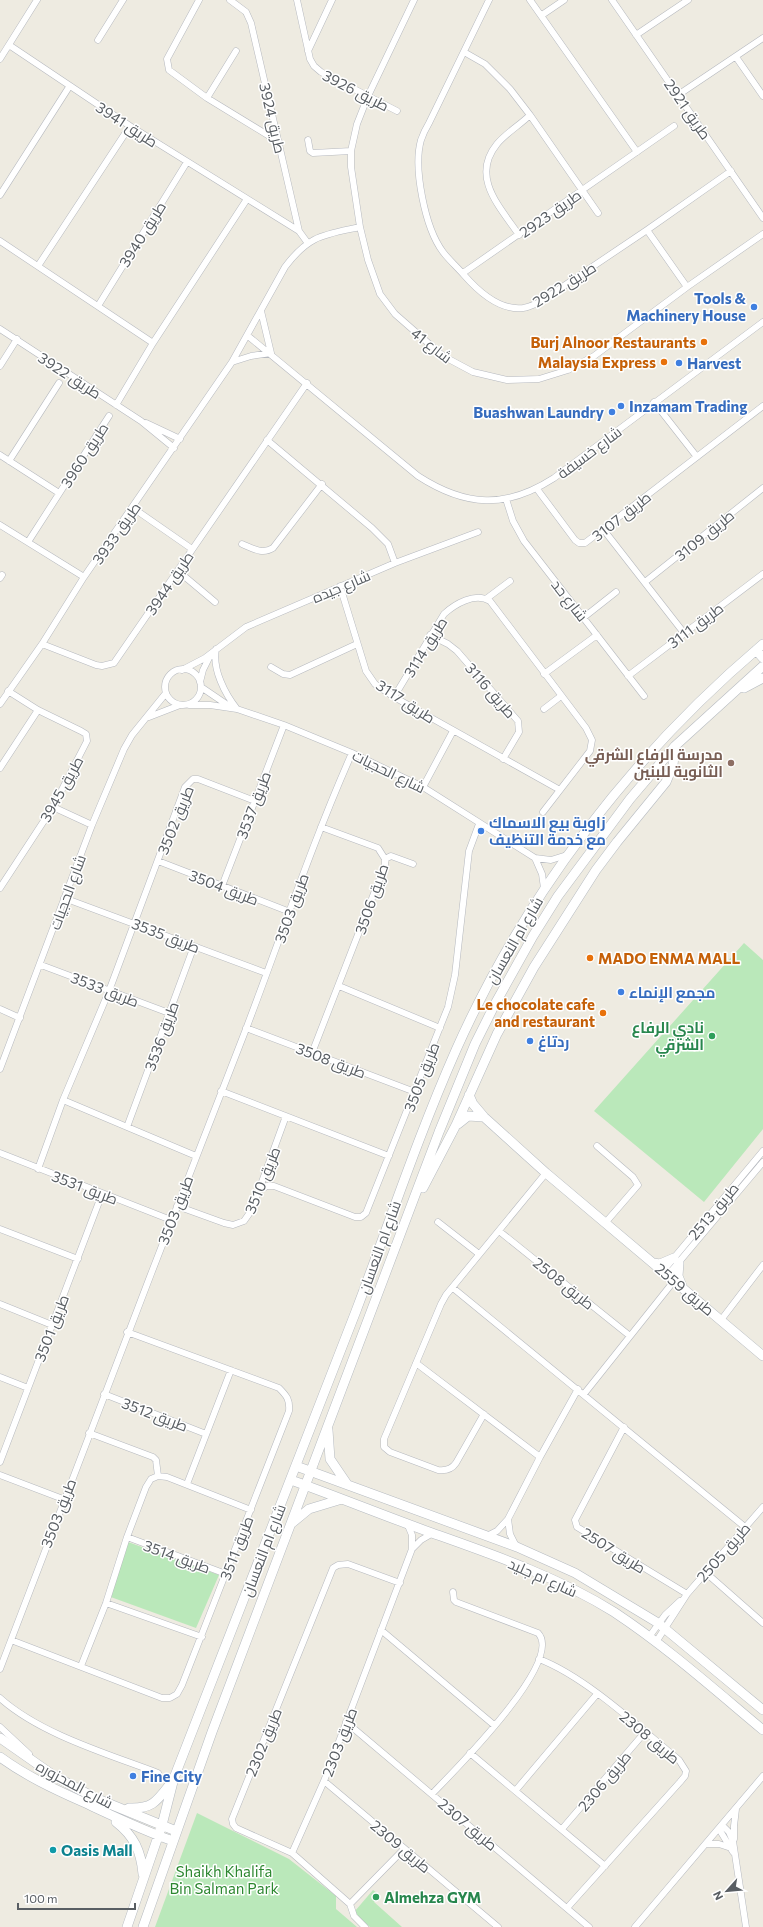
<svg xmlns="http://www.w3.org/2000/svg" width="763" height="1927" font-family="Commissioner,Cairo,sans-serif">
  <style>
    .green { fill: #bae8ba }
    .lines { fill: none; stroke-linecap: round; stroke-linejoin: round }
    .street-casing { stroke: #b6b9bf; stroke-width: 7 }
    .secondary-casing { stroke: #b6bbc1; stroke-width: 10 }
    .street { stroke: #fff; stroke-width: 6 }
    .secondary { stroke: #fff; stroke-width: 9 }
    .shop-dot { fill: #3f7fe0; stroke: #fff; stroke-width: 1.5 }
    .food-dot { fill: #e8710a; stroke: #fff; stroke-width: 1.5 }
    .education-dot { fill: #8d6e63; stroke: #fff; stroke-width: 1.5 }
    .leisure-dot { fill: #2e9e5b; stroke: #fff; stroke-width: 1.5 }
    .culture-dot { fill: #0f9aa8; stroke: #fff; stroke-width: 1.5 }
    .labels { text-anchor: middle; dominant-baseline: central; stroke-width: 3; stroke-linejoin: round; paint-order: stroke }
    .street-label { font-size: 15px; fill: #595e63; stroke: #fff }
    .shop-label { font-size: 15px; font-weight: bold; fill: #366cbe; stroke: #fff; text-anchor: start }
    .food-label { font-size: 15px; font-weight: bold; fill: #c56008; stroke: #fff; text-anchor: end }
    .education-label { font-size: 15px; font-weight: bold; fill: #785e54; stroke: #fff; text-anchor: end }
    .leisure-label { font-size: 15px; font-weight: bold; fill: #27864d; stroke: #fff; text-anchor: end }
    .culture-label { font-size: 15px; font-weight: bold; fill: #0d838f; stroke: #fff; text-anchor: start }
    .park-label { font-size: 15px; fill: #2d8730; stroke: #fff }
  </style>
  <rect width="100%" height="100%" fill="#eeebe1"/>
  <!-- green -->
  <path class="green" d="M744,943L763,960V1129L704,1202L594,1111Z
    M128,1542L219,1575L196,1628L108,1596Z
    M197,1813L289,1859L336,1896V1909L357,1927H155Z
    M373,1890L380,1895L374,1902L402,1927H370L357,1916L355,1911Z"/>
  <g class="lines">
    <defs>
      <path id="street" d="M199,0L167,59L169,70L207,98L279,142
        M230,0L246,12L251,23L299,231L307,242
        M297,0L310,59L314,66L321,72L397,111
        M414,0L368,96L357,124L351,151V167L360,227L368,260L380,294L395,314L443,356L473,372L507,380L539,379L568,370L594,356L687,287L763,234
        M489,0L429,123C426,128 423,134 421,140C413,168 425,228 443,252C449,260 457,267 464,275C478,291 499,311 523,308C529,307 535,304 540,302L647,230L731,171
        M530,0L637,152
        M612,0L763,218
        M542,15L564,0
        M636,35L688,0
        M98,40L123,0
        M9,45L130,126L299,231
        M308,51L332,0
        M464,52L485,64L510,89L530,115L598,213
        M736,57L763,96
        M0,59L37,0
        M678,95L763,38
        M207,98L236,51
        M308,140L310,151L313,153L351,151
        M0,195L69,87
        M647,230L687,287
        M519,235C500,207 470,177 497,144C506,133 520,125 530,115
        M0,241L153,343
        M38,266L130,126
        M463,273L674,126
        M98,306L187,162
        M0,329L141,421L174,448
        M248,336L418,476C466,507 506,509 554,478L763,322
        M232,362L251,356L271,353L261,311
        M0,366L17,339
        M654,402L697,457
        M116,405L153,343L247,199
        M146,423L180,439
        M267,440L372,528L388,544L395,563
        M0,455L59,493
        M9,461L59,383
        M537,489L575,540L579,543H585L763,406
        M506,499L513,521L524,541L644,696
        M133,508L192,549
        M0,525L84,577
        M603,529L684,633
        M28,542L109,416
        M242,544C252,548 262,555 273,548L322,484
        M178,571L215,602
        M0,578L2,575
        M645,582L763,488
        M340,586L366,671L375,684L394,697L560,790
        M486,599L510,581
        M583,618L616,592
        M430,635L448,644L457,651L518,721L519,732L503,759
        M42,644L96,665L102,666L114,663L307,383
        M216,649C212,669 225,694 237,709
        M271,667L283,674L290,675L357,644
        M165 687a18 18 0 1 1 36 0a18 18 0 1 1-36 0Z
        M182,670L205,658L246,627L395,563L478,532
        M544,674L597,635
        M628,676L763,574
        M200,682L203,670L211,654
        M201,687L229,706
        M394,697L444,614C455,604 475,592 490,601L586,728L592,740L590,751L543,812
        M0,704L42,644L84,577L232,362L285,267C309,235 323,235 360,227
        M189,705H210L237,709L284,725L352,753L423,787L535,858L551,860L567,855
        M544,709L561,696
        M149,717L180,705
        M0,768L38,710
        M423,787L453,731
        M53,807L92,825
        M535,858L542,874L544,888
        M385,859L391,856L413,864
        M158,861L290,912
        M222,886L284,725
        M0,888L53,807L87,741L86,734L81,731L38,710L8,691
        M64,898L266,973
        M41,965L169,1013
        M339,986L440,1028
        M0,1009L20,1018
        M246,1028L415,1092
        M312,1053L385,865V859L378,848L321,827
        M0,1069L92,825L124,749L132,735L166,693
        M221,1091L389,1156
        M63,1100L196,1156
        M127,1127L194,946
        M597,1146L633,1177L638,1185L606,1222
        M0,1153L171,1220
        M38,1169L63,1100L109,991L185,787L193,779H198L255,801
        M259,1190L267,1186H274L355,1217H361L366,1213L448,1007L455,975L469,851L479,824
        M177,1206L224,1223L233,1225L244,1221L251,1211L259,1190L286,1116
        M438,1222L479,1254
        M0,1229L78,1259
        M499,1231L630,1336
        M663,1271L763,1151
        M668,1275L763,1162
        M453,1288L745,1527
        M0,1304L52,1325
        M721,1320L763,1265
        M416,1363L540,1457
        M0,1377L28,1388
        M104,1394L206,1434
        M584,1394L674,1281
        M484,1414L456,1463C452,1469 446,1471 438,1470L390,1452L384,1447V1439L441,1304L446,1295L546,1173
        M624,1427L575,1520L577,1527L687,1594
        M89,1433L153,1457L156,1460L158,1476
        M0,1462L102,1194
        M0,1475L63,1499
        M187,1484L231,1370
        M508,1519L510,1534L516,1546
        M487,1536L497,1531L508,1519L540,1457L578,1389
        M127,1537L226,1574
        M412,1549L421,1540L433,1533
        M705,1572L763,1623
        M106,1603L202,1637
        M381,1630L494,1725
        M649,1637L665,1615L680,1601
        M11,1640L162,1698H170L177,1694L182,1685L289,1411C290,1400 287,1396 279,1388L127,1332
        M656,1642L687,1594L763,1507
        M539,1659C586,1677 640,1728 679,1760L686,1771L685,1776L680,1782L567,1908
        M81,1666L106,1603L127,1537L146,1487L151,1479L158,1476L167,1477L251,1510
        M0,1669C81,1455 163,1242 246,1029C281,937 312,843 352,753
        M0,1698C40,1734 108,1754 158,1773
        M346,1722L589,1927
        M0,1727L29,1754
        M470,1753L605,1866
        M324,1781L498,1927
        M516,1790L597,1694
        M432,1794C453,1772 565,1661 538,1633L456,1602L454,1600L453,1592
        M722,1825L729,1832L733,1841L746,1927
        M562,1829L645,1732
        M719,1829L733,1852
        M734,1839V1826L736,1809
        M706,1844H719L731,1848
        M292,1853L324,1781L412,1549V1535L407,1523
        M350,1904L404,1849
        M365,1927L354,1916L350,1904L292,1853L236,1828L233,1824L232,1819L333,1568L338,1565L348,1564L400,1583
        M635,1927L763,1776"/>
      <path id="secondary" d="M756,650L763,658
        M744,688L763,678
        M469,1095L473,1104L484,1117L546,1173L763,1356
        M458,1124L468,1116L484,1117
        M423,1188L456,1125L497,1034L534,967L596,870L617,842L666,782L673,765L675,746
        M653,1263L660,1264L674,1258
        M679,1263L678,1276L682,1286
        M328,1430L330,1459L347,1484
        M296,1466L517,1547L575,1573L658,1623L763,1710
        M291,1480C338,1497 385,1516 432,1533C494,1555 558,1577 614,1612C667,1647 715,1690 763,1730
        M292,1523L309,1509L342,1499
        M0,1738L53,1775L95,1798L176,1831
        M0,1757C26,1776 54,1789 83,1802C113,1816 142,1830 173,1841
        M129,1808C153,1809 157,1801 171,1783
        M116,1822C134,1836 141,1851 143,1874
        M127,1927L162,1825L174,1778C235,1622 295,1467 356,1311C389,1224 418,1136 456,1050C526,893 632,755 763,644
        M143,1927L212,1732L439,1132L475,1044L495,1004L533,936L558,896L630,799L675,746L763,666"/>
    </defs>
    <!-- street casing -->
    <use href="#street" class="street-casing"/>
    <!-- secondary casing -->
    <use href="#secondary" class="secondary-casing"/>
    <!-- street -->
    <use href="#street" class="street"/>
    <!-- secondary -->
    <use href="#secondary" class="secondary"/>
  </g>
  <!-- markers -->
  <g class="shop-dot">
    <circle cx="754" cy="307" r="4"/>
    <circle cx="679" cy="363" r="4"/>
    <circle cx="621" cy="406" r="4"/>
    <circle cx="612" cy="412" r="4"/>
    <circle cx="481" cy="831" r="4"/>
    <circle cx="621" cy="992" r="4"/>
    <circle cx="530" cy="1041" r="4"/>
    <circle cx="133" cy="1776" r="4"/>
  </g>
  <g class="food-dot">
    <circle cx="704" cy="342" r="4"/>
    <circle cx="664" cy="362" r="4"/>
    <circle cx="590" cy="958" r="4"/>
    <circle cx="603" cy="1013" r="4"/>
  </g>
  <circle class="education-dot" cx="731" cy="763" r="4"/>
  <g class="leisure-dot">
    <circle cx="712" cy="1036" r="4"/>
    <circle cx="376" cy="1897" r="4"/>
  </g>
  <circle class="culture-dot" cx="53" cy="1850" r="4"/>
  <g class="labels">
    <!-- street labels -->
    <g class="street-label">
      <text transform="translate(356 90) rotate(27)">طريق 3926</text>
      <text transform="translate(688 109) rotate(55)">طريق 2921</text>
      <text transform="translate(273 118) rotate(77)">طريق 3924</text>
      <text transform="translate(127 124) rotate(33)">طريق 3941</text>
      <text transform="translate(550 213) rotate(-35)">طريق 2923</text>
      <text transform="translate(142 234) rotate(-58)">طريق 3940</text>
      <text transform="translate(564 284) rotate(-32)">طريق 2922</text>
      <text transform="translate(432 345) rotate(38)">شارع 41</text>
      <text transform="translate(70 375) rotate(33)">طريق 3922</text>
      <text transform="translate(589 452) rotate(-37)">شارع خسيفة</text>
      <text transform="translate(84 455) rotate(-57)">طريق 3960</text>
      <text transform="translate(621 516) rotate(-38)">طريق 3107</text>
      <text transform="translate(116 533) rotate(-55)">طريق 3933</text>
      <text transform="translate(704 535) rotate(-39)">طريق 3109</text>
      <text transform="translate(169 583) rotate(-56)">طريق 3944</text>
      <text transform="translate(341 586) rotate(-23)">شارع جيده</text>
      <text transform="translate(570 600) rotate(52)">شارع حد</text>
      <text transform="translate(695 625) rotate(-37)">طريق 3111</text>
      <text transform="translate(425 647) rotate(-58)">طريق 3114</text>
      <text transform="translate(491 690) rotate(49)">طريق 3116</text>
      <text transform="translate(406 701) rotate(33)">طريق 3117</text>
      <text transform="translate(389 771) rotate(26)">شارع الحجيات</text>
      <text transform="translate(61 789) rotate(-61)">طريق 3945</text>
      <text transform="translate(253 805) rotate(-69)">طريق 3537</text>
      <text transform="translate(175 820) rotate(-68)">طريق 3502</text>
      <text transform="translate(224 887) rotate(21)">طريق 3504</text>
      <text transform="translate(67 892) rotate(-70)">شارع الحجيات</text>
      <text transform="translate(371 899) rotate(-71)">طريق 3506</text>
      <text transform="translate(291 908) rotate(-70)">طريق 3503</text>
      <text transform="translate(166 935) rotate(21)">طريق 3535</text>
      <text transform="translate(514 940) rotate(-60)">شارع ام النعسان</text>
      <text transform="translate(105 989) rotate(21)">طريق 3533</text>
      <text transform="translate(161 1036) rotate(-70)">طريق 3536</text>
      <text transform="translate(331 1060) rotate(21)">طريق 3508</text>
      <text transform="translate(421 1077) rotate(-69)">طريق 3505</text>
      <text transform="translate(262 1180) rotate(-68)">طريق 3510</text>
      <text transform="translate(85 1187) rotate(21)">طريق 3531</text>
      <text transform="translate(175 1210) rotate(-69)">طريق 3503</text>
      <text transform="translate(713 1211) rotate(-50)">طريق 2513</text>
      <text transform="translate(379 1247) rotate(-70)">شارع ام النعسان</text>
      <text transform="translate(564 1283) rotate(39)">طريق 2508</text>
      <text transform="translate(685 1289) rotate(40)">طريق 2559</text>
      <text transform="translate(51 1328) rotate(-69)">طريق 3501</text>
      <text transform="translate(155 1414) rotate(21)">طريق 3512</text>
      <text transform="translate(58 1513) rotate(-69)">طريق 3503</text>
      <text transform="translate(236 1548) rotate(-69)">طريق 3511</text>
      <text transform="translate(263 1550) rotate(-69)">شارع ام النعسان</text>
      <text transform="translate(614 1550) rotate(32)">طريق 2507</text>
      <text transform="translate(723 1552) rotate(-49)">طريق 2505</text>
      <text transform="translate(177 1556) rotate(20)">طريق 3514</text>
      <text transform="translate(543 1577) rotate(24)">شارع ام جليد</text>
      <text transform="translate(650 1737) rotate(40)">طريق 2308</text>
      <text transform="translate(263 1742) rotate(-68)">طريق 2302</text>
      <text transform="translate(339 1742) rotate(-69)">طريق 2303</text>
      <text transform="translate(604 1781) rotate(-50)">طريق 2306</text>
      <text transform="translate(75 1784) rotate(28)">شارع المحزوره</text>
      <text transform="translate(468 1824) rotate(40)">طريق 2307</text>
      <text transform="translate(401 1846) rotate(40)">طريق 2309</text>
    </g>
    <!-- shop labels -->
    <g class="shop-label">
      <text x="746" y="298" text-anchor="end">Tools &amp;<tspan x="746" dy="17">Machinery House</tspan></text>
      <text x="687" y="363">Harvest</text>
      <text x="629" y="406">Inzamam Trading</text>
      <text x="604" y="412" text-anchor="end">Buashwan Laundry</text>
      <text x="489" y="822">زاوية بيع الاسماك<tspan x="489" dy="17">مع خدمة التنظيف</tspan></text>
      <text x="629" y="992">مجمع الإنماء</text>
      <text x="538" y="1041">ردتاغ</text>
      <text x="141" y="1776">Fine City</text>
    </g>
    <!-- food labels -->
    <g class="food-label">
      <text x="696" y="342">Burj Alnoor Restaurants</text>
      <text x="656" y="362">Malaysia Express</text>
      <text x="598" y="958" text-anchor="start">MADO ENMA MALL</text>
      <text x="595" y="1004">Le chocolate cafe<tspan x="595" dy="17">and restaurant</tspan></text>
    </g>
    <!-- education labels -->
    <g class="education-label">
      <text x="723" y="754">مدرسة الرفاع الشرقي<tspan x="723" dy="17">الثانوية للبنين</tspan></text>
    </g>
    <!-- leisure labels -->
    <g class="leisure-label">
      <text x="704" y="1027">نادي الرفاع<tspan x="704" dy="17">الشرقي</tspan></text>
      <text x="384" y="1897" text-anchor="start">Almehza GYM</text>
    </g>
    <!-- culture labels -->
    <g class="culture-label">
      <text x="61" y="1850">Oasis Mall</text>
    </g>
    <!-- park labels -->
    <g class="park-label">
      <text x="224" y="1871">Shaikh Khalifa<tspan x="224" dy="17">Bin Salman Park</tspan></text>
    </g>
  </g>
  <!-- north arrow -->
  <g transform="translate(727 1891) rotate(243)" stroke="#ffffff" stroke-width="3" paint-order="stroke">
  <path d="M0-3L7 15L0 10L-7 15Z" fill="#595e63"/>
  <text y="-6" font-size="11" font-weight="bold" text-anchor="middle" fill="#595e63">N</text>
  </g>
  <!-- scale -->
  <path d="M18 1903v6h117v-6" fill="none" stroke="#595e63" stroke-width="2"/>
  <text x="24" y="1903" font-size="12" fill="#595e63" stroke="#ffffff" stroke-width="3" paint-order="stroke">100 m</text>
</svg>
